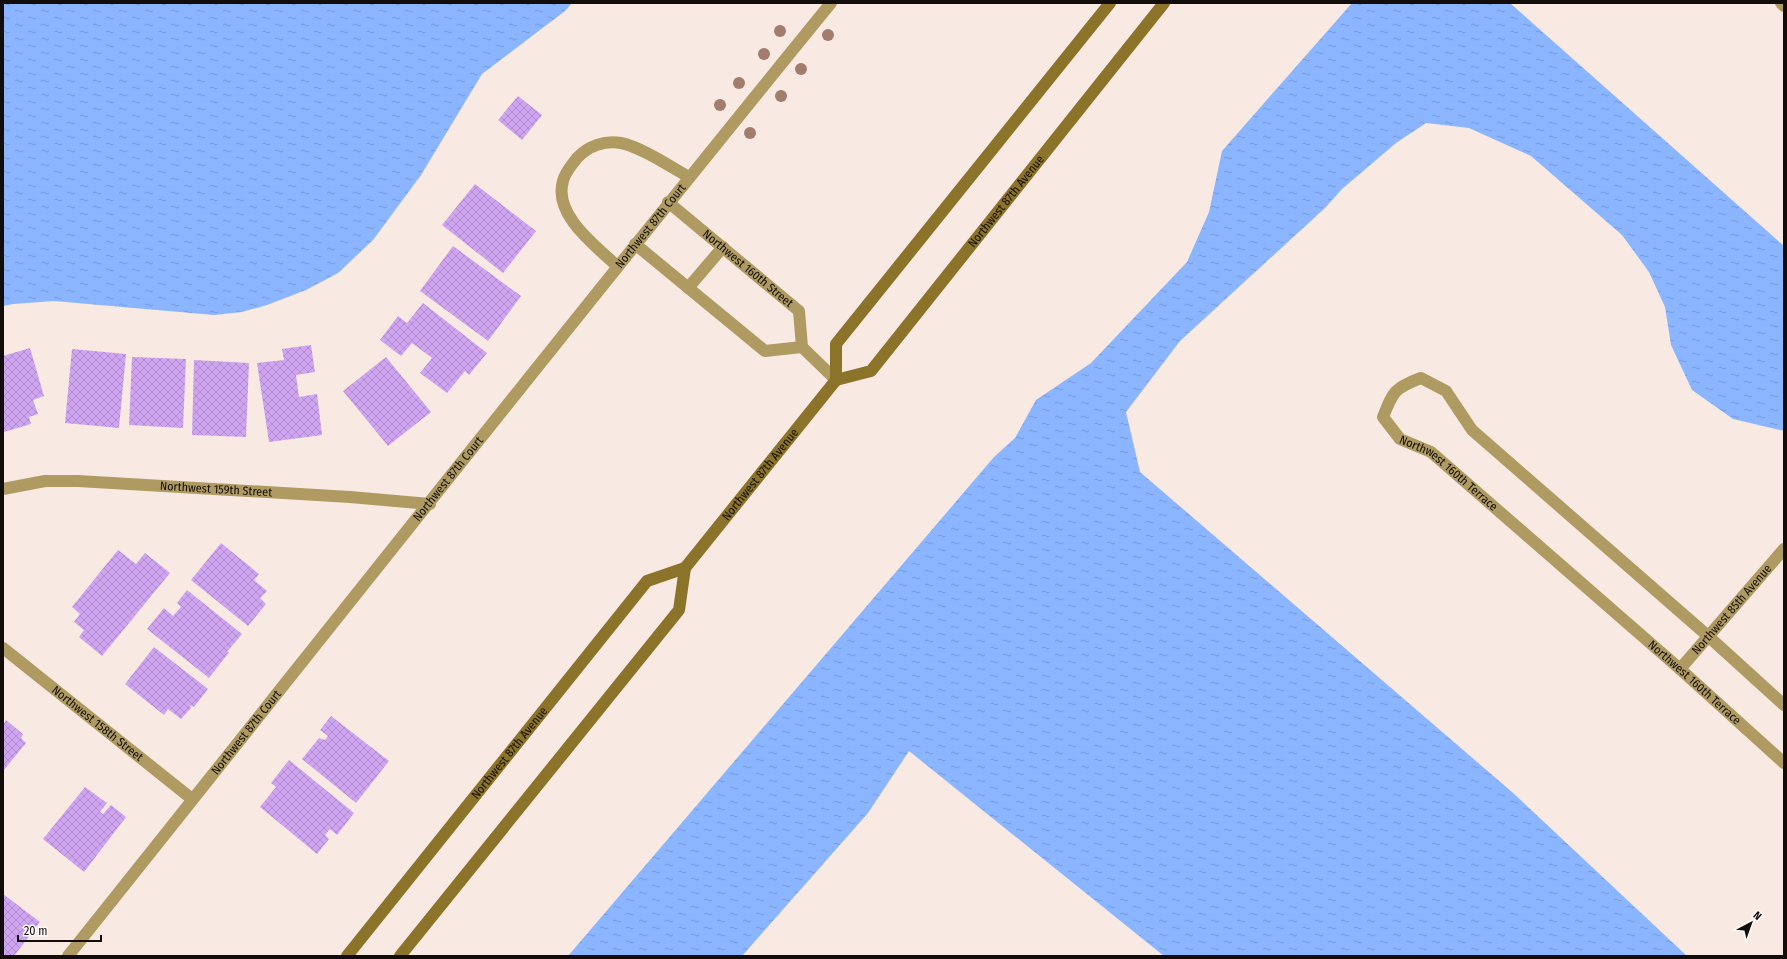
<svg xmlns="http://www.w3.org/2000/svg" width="1787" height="959" font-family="'Fira Sans Condensed',sans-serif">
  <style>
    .water { fill: url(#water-ripples) }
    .building { fill: url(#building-cross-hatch) }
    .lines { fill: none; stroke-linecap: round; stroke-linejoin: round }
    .lane { stroke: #af9b62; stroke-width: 12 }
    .street { stroke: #af9b62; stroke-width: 12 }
    .secondary { stroke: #8b732a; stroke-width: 12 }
    .tree { fill: #a27d6e }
    .labels { text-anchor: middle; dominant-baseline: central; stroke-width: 3; stroke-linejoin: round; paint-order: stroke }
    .street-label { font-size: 12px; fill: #120d0b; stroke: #fdfaf8 }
  </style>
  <defs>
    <pattern id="water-ripples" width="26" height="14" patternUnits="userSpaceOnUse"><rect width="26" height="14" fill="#8bb5ff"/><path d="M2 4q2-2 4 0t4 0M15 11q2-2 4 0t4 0" fill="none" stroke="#779ad9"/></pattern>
    <pattern id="building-cross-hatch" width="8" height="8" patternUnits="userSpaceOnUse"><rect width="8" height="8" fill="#cfa5f2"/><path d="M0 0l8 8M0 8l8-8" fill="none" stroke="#b18dce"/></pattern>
  </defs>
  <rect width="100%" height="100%" fill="#f9e9e3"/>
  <!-- water -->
  <path class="water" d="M3,3H572L565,11L482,74L421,175L373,240L338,273L306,290L267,305L242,312L214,315L54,301L13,304L3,306Z
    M1352,3H1510L1784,246V431L1733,419L1692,390L1671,345L1665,307L1649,272L1622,235L1531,156L1469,128L1426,123L1396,143L1342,189L1325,208L1180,341L1126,412L1140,472L1512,792L1687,956H1164L909,751L868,813L742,956H568L994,457L1015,438L1036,400L1091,363L1187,262L1209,212L1222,151Z"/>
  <!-- building -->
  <path class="building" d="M518,96L542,115L522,140L498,120Z
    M475,184L536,231L503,273L442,225Z
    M453,246L521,296L488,341L420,291Z
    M423,303L487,353L469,375L465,371L447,393L420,373L432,358L412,343L401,356L380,340L398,316L407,323Z
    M311,345L315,372L296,375L299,397L317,394L322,435L269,442L257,363L284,360L282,349Z
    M30,348L44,396L33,400L38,414L29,417L31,424L4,432L3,356Z
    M72,349L126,354L119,428L65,423Z
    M132,357L186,359L183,428L129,425Z
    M386,357L431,412L388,446L343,391Z
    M194,360L249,363L246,437L192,435Z
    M221,543L259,574L254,580L267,591L260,598L266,604L248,626L191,580Z
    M118,550L136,564L145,553L170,573L102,656L79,637L84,630L74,622L80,614L72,607Z
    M187,590L242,634L227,652L229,653L227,655L209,678L147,629L164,608L173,616L181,607L177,603Z
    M154,647L208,689L194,707L190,705L191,708L181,719L168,709L164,715L125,684Z
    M331,716L389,761L356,803L302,759L319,738L325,740L328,736L320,730Z
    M6,720L23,734L21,738L26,743L3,771V725Z
    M289,760L354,813L337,835L330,829L325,835L329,839L317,854L260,807L276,787L271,783Z
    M85,787L107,803L100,812L103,814L111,805L126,817L84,872L43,839Z
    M3,894L40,922L14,956H3Z"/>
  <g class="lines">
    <!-- lane -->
    <path class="lane" d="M617,266C596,246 553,215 563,181C565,172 572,165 577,158C588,146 605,140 621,143C641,147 671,167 689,177"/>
    <!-- street -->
    <g class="street">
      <path d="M1781,3L1784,6"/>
      <path id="s1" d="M668,202L799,311L802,347L836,380"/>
      <path d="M635,244L765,351L802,347"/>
      <path d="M688,288L723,247"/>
      <path id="s2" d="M3,489L45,481H78L350,497L430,504"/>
      <path id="s3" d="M3,648L192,799"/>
      <path id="s4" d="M1680,669L1784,549"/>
      <path id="s5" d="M1784,705L1708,636L1472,430L1446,391L1421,378C1394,388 1393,392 1383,417L1400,439L1431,452L1680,669L1784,763"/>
      <path id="s6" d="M68,956C322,638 574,318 831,3"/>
    </g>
    <!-- secondary -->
    <g class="secondary">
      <path id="s7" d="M836,380L871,371L1164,3"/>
      <path id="s8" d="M347,956L647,581L685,568"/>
      <path id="s9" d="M400,956L679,610L685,568L836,380V344L1110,3"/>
    </g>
  </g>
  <!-- trees -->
  <g class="tree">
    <circle cx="780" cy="31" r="6"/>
    <circle cx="828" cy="35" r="6"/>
    <circle cx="764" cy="54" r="6"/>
    <circle cx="801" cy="69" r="6"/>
    <circle cx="739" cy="83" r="6"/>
    <circle cx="781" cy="96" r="6"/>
    <circle cx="720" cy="105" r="6"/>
    <circle cx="750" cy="133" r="6"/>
  </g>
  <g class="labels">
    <!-- street labels -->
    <g class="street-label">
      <text stroke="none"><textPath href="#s7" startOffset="253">Northwest 87th Avenue</textPath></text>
      <text stroke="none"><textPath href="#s6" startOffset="934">Northwest 87th Court</textPath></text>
      <text stroke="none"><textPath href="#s1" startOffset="104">Northwest 160th Street</textPath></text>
      <text stroke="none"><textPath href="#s5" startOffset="636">Northwest 160th Terrace</textPath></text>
      <text stroke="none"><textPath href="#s9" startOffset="607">Northwest 87th Avenue</textPath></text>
      <text stroke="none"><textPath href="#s6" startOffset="610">Northwest 87th Court</textPath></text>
      <text stroke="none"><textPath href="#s2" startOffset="214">Northwest 159th Street</textPath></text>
      <text stroke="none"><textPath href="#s4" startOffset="79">Northwest 85th Avenue</textPath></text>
      <text stroke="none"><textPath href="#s5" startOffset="960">Northwest 160th Terrace</textPath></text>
      <text stroke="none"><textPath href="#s3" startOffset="121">Northwest 158th Street</textPath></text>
      <text stroke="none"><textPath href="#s6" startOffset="286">Northwest 87th Court</textPath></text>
      <text stroke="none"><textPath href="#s8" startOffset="260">Northwest 87th Avenue</textPath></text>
    </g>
  </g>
  <!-- border -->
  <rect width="1787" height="959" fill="none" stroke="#120d0b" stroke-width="8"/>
  <!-- north arrow -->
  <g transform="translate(1751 923) rotate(41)" stroke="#fdfaf8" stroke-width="3" paint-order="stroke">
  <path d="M0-3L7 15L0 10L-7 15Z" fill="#120d0b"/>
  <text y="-6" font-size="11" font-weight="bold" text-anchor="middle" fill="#120d0b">N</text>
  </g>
  <!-- scale -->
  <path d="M18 935v6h83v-6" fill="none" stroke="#120d0b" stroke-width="2"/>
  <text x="24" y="935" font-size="12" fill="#120d0b" stroke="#fdfaf8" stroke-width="3" paint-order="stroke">20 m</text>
</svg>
